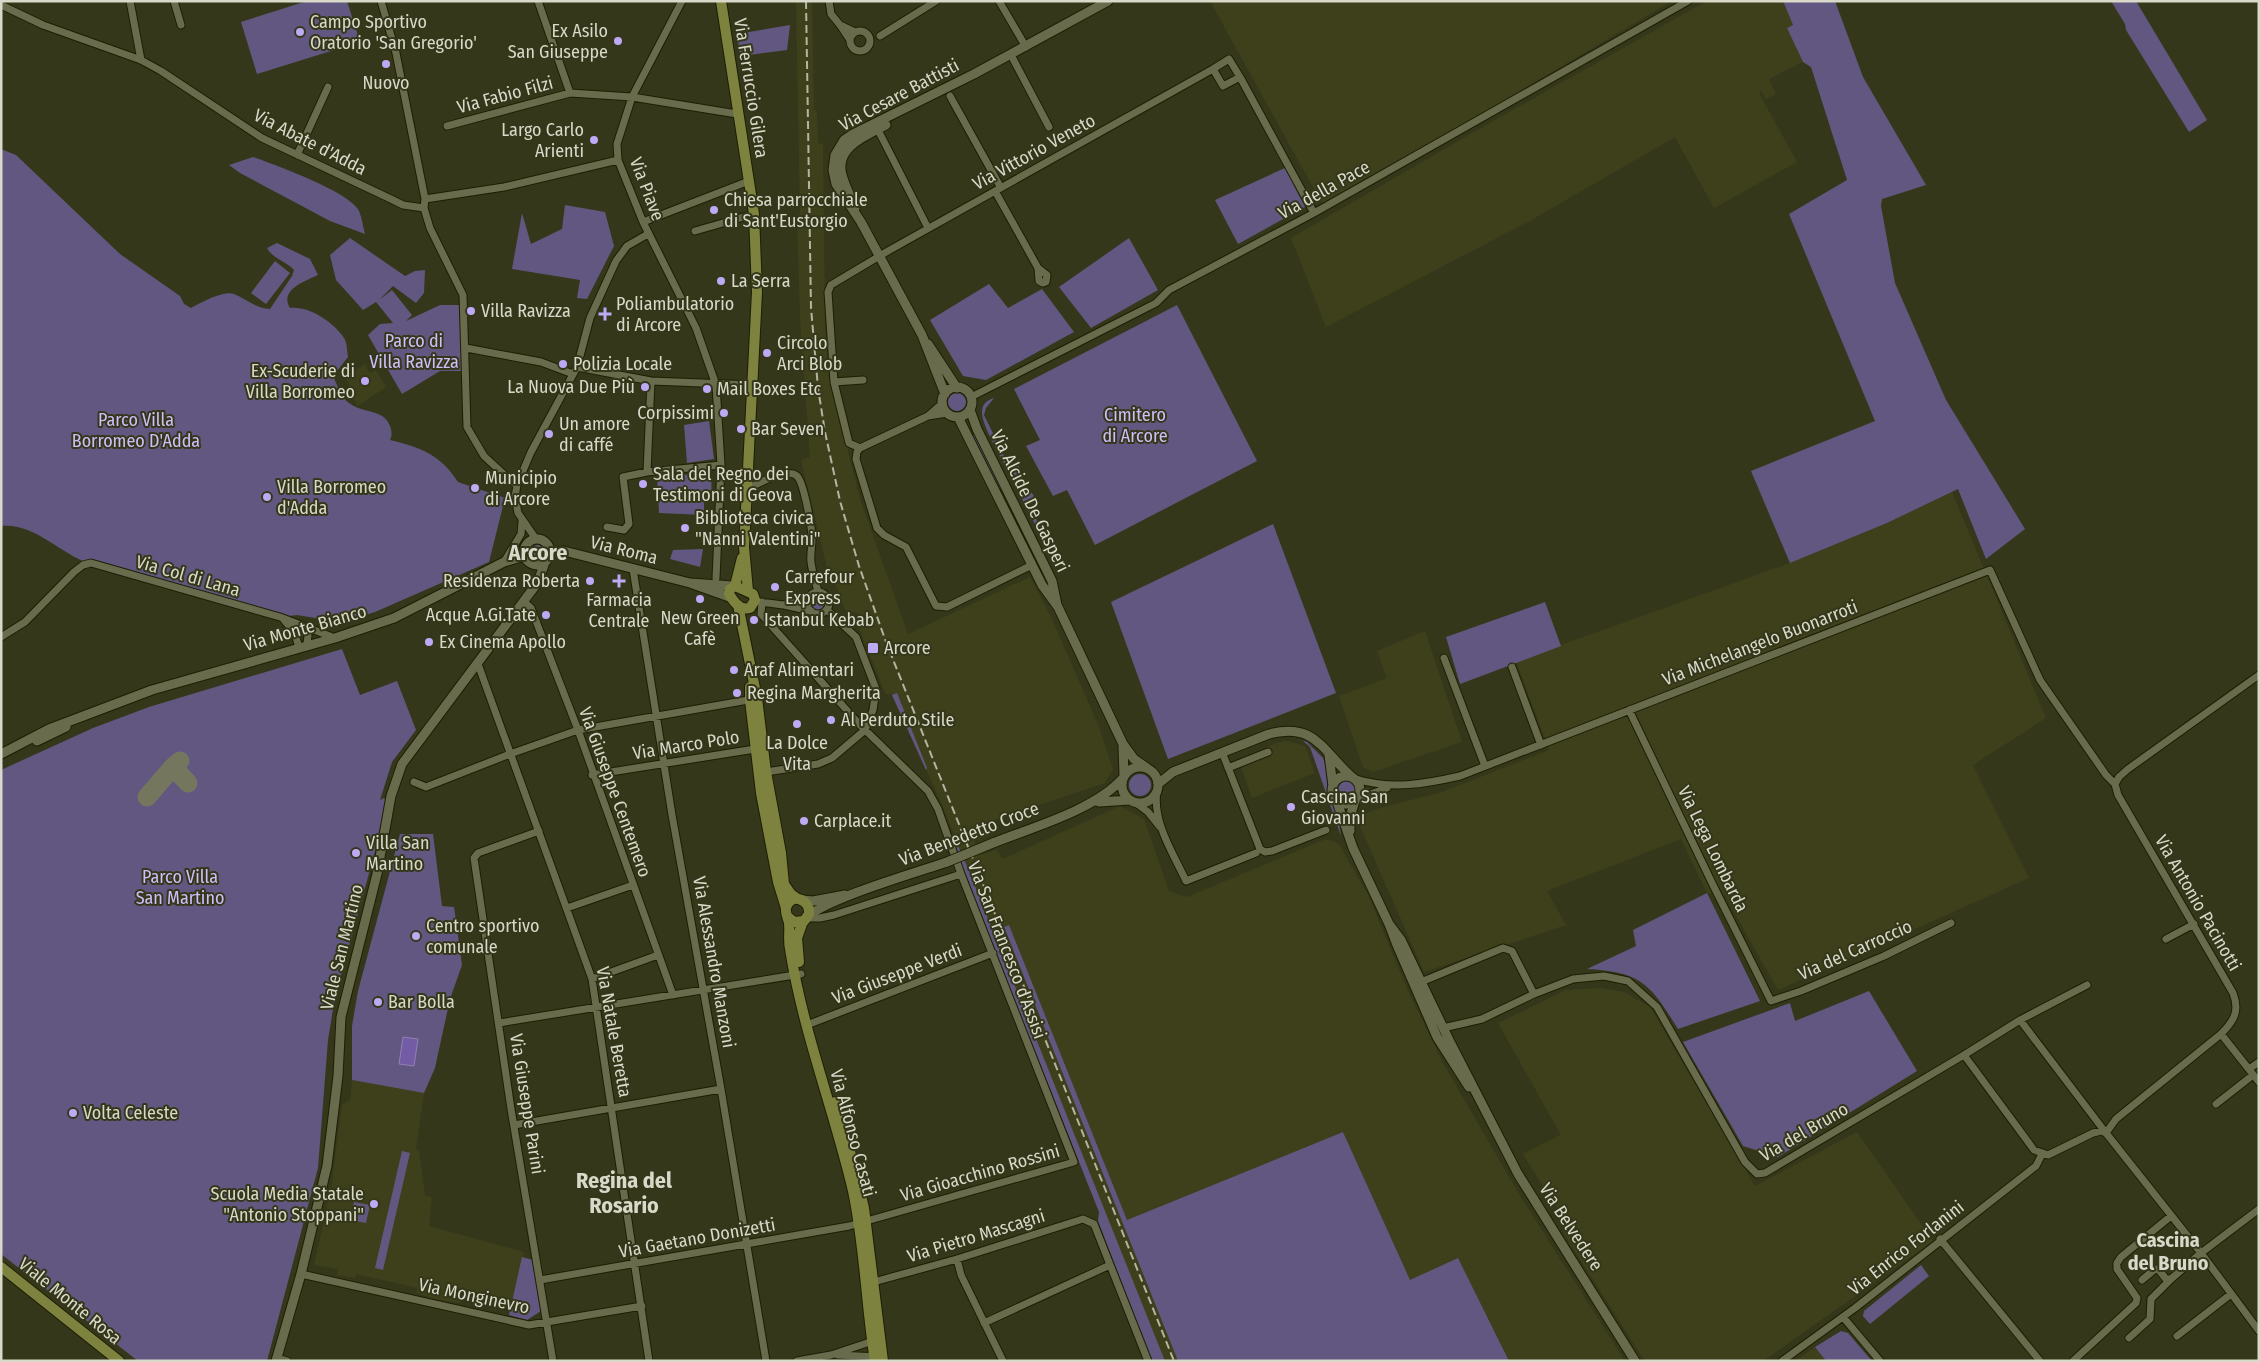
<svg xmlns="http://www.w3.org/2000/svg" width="2260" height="1362" font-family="'Fira Sans Condensed',sans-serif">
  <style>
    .built { fill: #3e401c }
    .green { fill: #625781 }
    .water { fill: #735ca5; stroke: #9182b0 }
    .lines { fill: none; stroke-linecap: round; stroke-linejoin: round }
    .taxiway { stroke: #74765e; stroke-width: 19 }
    .minor-casing { stroke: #1d1e03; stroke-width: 9 }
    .tertiary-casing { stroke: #1d1e03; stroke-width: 11 }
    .secondary-casing { stroke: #1d1e03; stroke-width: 12 }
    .minor { stroke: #686b4c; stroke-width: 7 }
    .tertiary { stroke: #686b4c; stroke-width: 9 }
    .secondary { stroke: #7e823f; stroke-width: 10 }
    .rail { stroke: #b3b4a1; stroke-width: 2; stroke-dasharray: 8 4; stroke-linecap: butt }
    .tertiary-bridge-casing { stroke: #1d1e03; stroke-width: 11; stroke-linecap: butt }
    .tertiary-bridge { stroke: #686b4c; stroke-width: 9 }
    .poi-dot { fill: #bea9f5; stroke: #35371a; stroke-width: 2 }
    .labels { text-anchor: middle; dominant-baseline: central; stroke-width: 4; stroke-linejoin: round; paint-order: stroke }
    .poi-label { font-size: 18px; fill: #d8d9c9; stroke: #35371a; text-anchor: start }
    .street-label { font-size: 18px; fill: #d8d9c9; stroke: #35371a }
    .park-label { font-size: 18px; fill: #cebefb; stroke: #35371a }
    .quarter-label { font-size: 20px; font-weight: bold; fill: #d8d9c9; stroke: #35371a }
    .district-label { font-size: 22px; font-weight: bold; fill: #d8d9c9; stroke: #35371a }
  </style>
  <rect width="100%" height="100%" fill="#35371a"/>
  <!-- built -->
  <path class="built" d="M796,1H812L814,110L817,111L818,144L823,143L825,327L829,376L860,499L908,634L1030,577L1052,619L1099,727L1113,769L1105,783L997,819L990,826V835L974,841L980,855L996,850L1003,859L1120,806L1144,819L1169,891L1187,897L1326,839L1339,844L1368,895L1408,991L1444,1065L1519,1194L1625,1361H1509L1458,1258L1410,1281L1343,1132L1127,1220L1009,925L1004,927L1178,1361H1165L941,802L891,693L886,695L858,626V613L845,610L832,575L829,576L801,460L810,457L800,318L797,215L800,214Z
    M1210,1H1672L1324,207Z
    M1707,1H1783L1793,25L1788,28L1803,62L1769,79L1776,94L1766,99L1762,91L1759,93L1797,162L1714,208L1675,137L1528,222L1326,327L1291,238L1486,125Z
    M365,364L370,373L376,370L386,387L358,406L347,387L350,385L345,377Z
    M1952,492L2046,718L1973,765L2029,878L1778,990L1725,896L1707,893L1681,839L1547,891L1566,925L1424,972L1356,817L1380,808L1442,792L1549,750L1516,661L1790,563L1887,523Z
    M1425,631L1462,742L1373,772L1363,767L1339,696L1387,678L1377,651Z
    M1288,741L1305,746L1315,773L1252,798L1238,759L1279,742Z
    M1602,988L1624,992L1650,1007L1755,1186L1857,1132L1933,1241L1763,1361H1645L1562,1231L1568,1226L1523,1154L1561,1135L1498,1023L1566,990Z
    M352,1080L424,1093L416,1150H419L425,1196L432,1197L429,1226L524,1252L511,1309L464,1298L459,1303L435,1299L416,1293L418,1288L356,1274L355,1278L337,1275L338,1269L314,1265L331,1188L342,1105L350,1100Z
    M1815,1347L1826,1361H1795Z"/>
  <!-- green -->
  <path class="green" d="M307,1H347L360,42L257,74L241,22Z
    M1783,1H1835L1863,77L1926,185L1882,199L1881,206L1895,283L1946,400L2025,529L1986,559L1958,489L1887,523L1790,563L1751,471L1875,421L1789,214L1847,180L1811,67L1803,62L1787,28L1793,25Z
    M2111,1H2136L2207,120L2189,132L2126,30L2125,24Z
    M790,25L787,50L740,56L737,34Z
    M1,149L16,155L120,254L180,296L184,304L191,308C200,303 224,290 234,294C247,299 255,308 270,309L292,276L294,270C287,262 272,258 267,248L277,243L310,259L318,275C305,281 279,290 290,308C310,306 333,322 344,338C347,342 347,351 348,357L333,376C337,384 341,398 349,403C359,411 372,410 382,416C390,421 394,433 390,440C420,447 441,455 458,482L505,498L489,562L375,612L352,619L333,621L297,615L280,617L88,563C60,553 33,522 1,526Z
    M253,157C275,165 350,192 359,211C362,218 363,227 365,234L330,221L240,173L229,165Z
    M1285,168L1305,207L1238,244L1215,200Z
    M565,205L605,212L614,246L587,299L577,298L580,280L512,269L522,213L531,244L562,229Z
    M350,238L405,276L415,271L425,270L424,293L416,303L393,286L379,300L392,290L412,315L406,321L440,305H462L461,371H440L402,394L368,335L380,324L393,323L376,302L363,310L336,280L330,255Z
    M1129,238L1158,290L1091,328L1059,287Z
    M275,261L290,273L266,304L251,293Z
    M989,284L1008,308L1042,289L1074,332L986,380L963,376L930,320Z
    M1177,305L1257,461L1095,545L1067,490L1053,496L1026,446L1040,440L1014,389Z
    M948 402a9 9 0 1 1 18 0a9 9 0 1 1-18 0Z
    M994,398L986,408L984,415L1007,462L1018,465L1021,470L1013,480C1006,466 981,425 982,412C982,404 987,400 994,398Z
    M709,421L714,459L687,463L684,425Z
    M976,434L1003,487L999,489L972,436Z
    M711,474L712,500L704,501V515L659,513L657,476Z
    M1018,491H1030L1034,496L1030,500L1029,506L1053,550L1050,554Z
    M1273,524L1336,693L1168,759L1111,602Z
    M531 552a7 7 0 1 1 14 0a7 7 0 1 1-14 0Z
    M703,549L700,567L670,559L673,550Z
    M810 603a8 8 0 1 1 16 0a8 8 0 1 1-16 0Z
    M1545,602L1561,646L1460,684L1446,637Z
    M342,649L360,695L397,681L416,730L392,762L380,800L384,798L386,800L384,819L335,997L328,1040L318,1168L267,1361H138L1,1254V770L93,728L149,707Z
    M897,693L927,768L926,770L892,695Z
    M1290,737L1307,742L1323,758L1326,766L1328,796L1338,815L1341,836L1310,747L1303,741Z
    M1129 785a11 11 0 1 1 22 0a11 11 0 1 1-22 0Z
    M1338 790a9 9 0 1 1 18 0a9 9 0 1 1-18 0Z
    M952,832L967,866L1165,1361H1152L1098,1221L1099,1212L964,873Z
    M400,834H433L442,906L454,907L462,965L450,999L435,1068L424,1093L352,1080V1026L358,991Z
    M1707,893L1760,1001L1678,1029C1650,984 1642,972 1587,969L1636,946L1633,930Z
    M1009,925L1127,1220L1343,1132L1410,1280L1458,1258L1509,1361H1178L1004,927Z
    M1869,991L1917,1071L1778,1157L1743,1146L1683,1042L1790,1003L1795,1021Z
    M402,1151L410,1153L383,1270L375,1268Z
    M354,1202L370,1205L366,1223L350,1220Z
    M522,1257L533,1260L541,1311L527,1320L509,1315Z
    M1921,1265L1929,1276L1870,1324L1863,1316L1864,1311Z
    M1841,1331L1848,1333L1872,1361H1826L1815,1347Z"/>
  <!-- water -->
  <path class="water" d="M403,1037L418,1039L414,1066L399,1064Z"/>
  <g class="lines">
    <!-- taxiway -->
    <path class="taxiway" d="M173,767L188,783
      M147,797L173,767L180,761"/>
    <defs>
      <path id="minor" d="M130,1L141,60
        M174,1L181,25
        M381,1L396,53L425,199
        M538,1L570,93
        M682,1L632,97L617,144L618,160L643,222L696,328L716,385L721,465L716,578
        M829,1L831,14L840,25
        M999,1L1026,47
        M1,5L43,25L141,60L161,71L262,138L393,200L403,205L424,208
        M850 41a10 10 0 1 1 20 0a10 10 0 1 1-20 0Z
        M880,36L936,1
        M850,40L840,25L855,32
        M1011,55L1049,127
        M1240,77L1223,86L1213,69L1229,59L1240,77L1314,213
        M950,96L1001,188
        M447,126L570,93L632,97L737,114
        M876,126L928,228
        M297,155L328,87
        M995,191L1038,268L1039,281L1043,283L1046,282L1047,275L1038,268
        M424,208L430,228L463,295L467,427L484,456L511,481L517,485
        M424,208L425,199L504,187L618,160
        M643,222L749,181
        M695,231L754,214
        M466,348L541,362L573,374
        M577,367L651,381L753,385
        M834,382L863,380
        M971,397L1156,303L1169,290L1314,213L1688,1
        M928,416L943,403
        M860,448L849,443L834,382L828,292L831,285L888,251L1213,69
        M860,448L857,452L856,459L877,528L884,535L906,547L936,606L947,607L1032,565
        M860,448L928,416L947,413
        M647,472L651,381
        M747,490C756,484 787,467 797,476C804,483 812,528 812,539C812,547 810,555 811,562C812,572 816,583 818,592
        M607,527L624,530L629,524L623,477L647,472L721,465
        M536,539L518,513L515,497L517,485L531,452L577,367L590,318L616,261L627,246L648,234
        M504,562L521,534L522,521
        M633,569L672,815L721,1089L766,1361
        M807 603a11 11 0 1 1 22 0a11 11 0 1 1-22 0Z
        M524,602L531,608L578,730L673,995
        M760,602L783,605L808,599
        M784,605L811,611
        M284,620L294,632L299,647
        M305,627L308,635L307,645
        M1,637L25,622L74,572L83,565L91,563L280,617L335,638
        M1444,658L1485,766
        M478,664L592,979L649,1361
        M1512,667L1541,745
        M1629,710L1713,885L1771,1001L1801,991L1884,956L1951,923
        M1222,752L1260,849L1265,852L1272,851L1326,830
        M1228,768L1268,752
        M766,772L818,764L832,758L865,730L873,710L876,689L856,637L827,610
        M592,775L755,749
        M1356,779C1391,790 1425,784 1460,776L1990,570L2040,680L2106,775L2115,784
        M414,782L426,787L510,754L578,730L754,699
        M2115,784L2118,795L2233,993C2240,1011 2234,1021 2221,1034L2116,1119L2106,1133L2201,1253L2259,1331
        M2115,784L2119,777L2128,769L2259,675
        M1157,790C1152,822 1173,853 1186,881L1256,853
        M1357,799L1387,788
        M1136,803L1148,812L1160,827
        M539,831L478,853L474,858L511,1109L553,1361
        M567,908L633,885
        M807,918H820L834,915L961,874
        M2166,939L2194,924
        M592,979L658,955
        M1421,982L1503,948L1512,951L1534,994
        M499,1023L801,974
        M812,1023L993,953
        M1443,1028L1482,1019L1534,994L1573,979L1604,976L1628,981L1657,1007L1745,1162L1757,1174L1765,1173L1964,1055L2034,1150L2048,1155L2093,1133L2101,1131L2106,1133L2020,1020
        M2221,1034L2259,1082
        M1964,1055L2020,1020L2087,985
        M2249,1069L2259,1062
        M2216,1104L2253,1075
        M514,1125L721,1089
        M1940,1239L2040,1361
        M957,1259L961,1275L1003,1361
        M301,1274L529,1325L642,1306
        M540,1280L849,1226L1074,1162L961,874L938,809L928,791L860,725L761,614L762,602
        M2142,1280L2155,1269L2159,1270L2166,1279H2171L2201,1253L2259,1209
        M870,1283L957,1259L1083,1219L1094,1224L1148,1361
        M1843,1317L1880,1361
        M984,1323L1110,1265
        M2177,1336L2231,1294
        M2129,1338L2150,1319L2151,1299L2171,1279
        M838,1355L878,1357
        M276,1358L287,1361
        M797,1361L831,1355L876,1340
        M1782,1361L1855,1308L2036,1166L2042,1154
        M2073,1361L2136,1303L2137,1298L2117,1269V1263L2121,1257L2171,1216"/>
      <path id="tertiary" d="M855,208C851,197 845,186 842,175C834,147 867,135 886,125
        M928,344L957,388
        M942 402a15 15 0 1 1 30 0a15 15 0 1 1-30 0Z
        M945,394L922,335L861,222L836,184L833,170L835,155L844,140L853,134L974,74L1108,1
        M970,410L977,429L1052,581L1057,605
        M958,417L1042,585L1058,607L1123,744L1134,759L1147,768
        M524 552a13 13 0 1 1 26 0a13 13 0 1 1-26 0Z
        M550,552L564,551L690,583
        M732,598L690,583L733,586
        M37,741L66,727
        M1123,747L1124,776
        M1,754L49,729L152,690L335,638L394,618L504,562L525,556
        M1329,755L1333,786
        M1122 785a18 18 0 1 1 36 0a18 18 0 1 1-36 0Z
        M1332 790a14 14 0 1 1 28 0a14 14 0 1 1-28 0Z
        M1158,784L1173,772L1269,734C1316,722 1322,751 1353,778
        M1336,799L1353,848L1389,924L1397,945L1437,1037L1469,1087
        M1099,802L1130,800
        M1350,831V817L1355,801
        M993,843C1033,827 1095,810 1123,778
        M802,900L813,901L845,895
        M807,918C821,900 921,871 947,862
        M1389,924L1401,940L1449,1040L1518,1174L1635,1361
        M276,1361L301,1274L327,1166L338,1076L341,1017L377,874L391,796L402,764L538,582L545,562"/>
      <path id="secondary" d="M721,1L754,214L757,292L744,547L748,591
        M735,586L753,594L755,600L750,608C740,611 734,602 729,594L730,589L735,586L742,558
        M738,605L757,698L766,772L781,853L784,884L791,894L798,899
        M750,687V700L761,793L778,882L786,908
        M787,916L794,922L804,921L809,914C811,899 790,892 786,908C785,913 788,918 789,923C790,932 788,940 790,949C803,1032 834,1110 853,1191C865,1247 866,1305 875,1361
        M799,962L797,938L803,921
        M835,1102L848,1143L864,1208L883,1361
        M1,1267L119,1361"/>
    </defs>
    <!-- minor casing -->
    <use href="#minor" class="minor-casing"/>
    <!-- tertiary casing -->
    <use href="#tertiary" class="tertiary-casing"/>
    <!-- secondary casing -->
    <use href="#secondary" class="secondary-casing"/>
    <!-- minor -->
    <use href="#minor" class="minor"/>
    <!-- tertiary -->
    <use href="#tertiary" class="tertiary"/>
    <!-- secondary -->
    <use href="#secondary" class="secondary"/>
    <!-- rail -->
    <path class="rail" d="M806,1L811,308L818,388L825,432L840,501L859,566L886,642L1174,1361"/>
    <defs>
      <path id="tertiary-bridge" d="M947,862L993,843"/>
    </defs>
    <!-- tertiary-bridge casing -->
    <use href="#tertiary-bridge" class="tertiary-bridge-casing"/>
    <!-- tertiary-bridge -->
    <use href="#tertiary-bridge" class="tertiary-bridge"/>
  </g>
  <!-- markers -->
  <g class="poi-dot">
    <circle cx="300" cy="32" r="5"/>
    <circle cx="618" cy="41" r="5"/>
    <circle cx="386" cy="64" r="5"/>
    <circle cx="594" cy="140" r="5"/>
    <circle cx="714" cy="210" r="5"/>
    <circle cx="721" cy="281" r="5"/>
    <circle cx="471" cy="311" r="5"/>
    <path d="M602.5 306.5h5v5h5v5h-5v5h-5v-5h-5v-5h5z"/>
    <circle cx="767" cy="353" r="5"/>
    <circle cx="563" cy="364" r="5"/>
    <circle cx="365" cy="381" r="5"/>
    <circle cx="645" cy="387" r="5"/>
    <circle cx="707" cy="389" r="5"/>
    <circle cx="724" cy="413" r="5"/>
    <circle cx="741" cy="429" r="5"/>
    <circle cx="549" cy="434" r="5"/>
    <circle cx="643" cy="484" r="5"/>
    <circle cx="475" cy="488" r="5"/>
    <circle cx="267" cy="497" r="5"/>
    <circle cx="685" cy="528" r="5"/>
    <circle cx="590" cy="581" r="5"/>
    <path d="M616.5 573.5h5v5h5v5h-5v5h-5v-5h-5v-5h5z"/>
    <circle cx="775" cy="587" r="5"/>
    <circle cx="700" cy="599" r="5"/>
    <circle cx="546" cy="615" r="5"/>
    <circle cx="754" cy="620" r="5"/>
    <circle cx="429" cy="642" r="5"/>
    <rect x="867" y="642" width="12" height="12" rx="2.5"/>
    <circle cx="734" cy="670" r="5"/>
    <circle cx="737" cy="693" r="5"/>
    <circle cx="831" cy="720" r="5"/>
    <circle cx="797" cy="724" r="5"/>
    <circle cx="1291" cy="807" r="5"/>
    <circle cx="804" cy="821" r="5"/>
    <circle cx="356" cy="853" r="5"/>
    <circle cx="416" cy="936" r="5"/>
    <circle cx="378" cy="1002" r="5"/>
    <circle cx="73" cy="1113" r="5"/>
    <circle cx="374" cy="1204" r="5"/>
  </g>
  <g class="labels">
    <!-- poi labels -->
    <g class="poi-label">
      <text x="310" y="22">Campo Sportivo<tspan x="310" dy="21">Oratorio 'San Gregorio'</tspan></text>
      <text x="608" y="31" text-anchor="end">Ex Asilo<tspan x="608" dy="21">San Giuseppe</tspan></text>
      <text x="386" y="83" text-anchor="middle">Nuovo</text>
      <text x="584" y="130" text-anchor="end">Largo Carlo<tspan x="584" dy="21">Arienti</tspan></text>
      <text x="724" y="200">Chiesa parrocchiale<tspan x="724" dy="21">di Sant'Eustorgio</tspan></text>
      <text x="731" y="281">La Serra</text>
      <text x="616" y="304">Poliambulatorio<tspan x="616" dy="21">di Arcore</tspan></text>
      <text x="481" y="311">Villa Ravizza</text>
      <text x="777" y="343">Circolo<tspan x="777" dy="21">Arci Blob</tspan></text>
      <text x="573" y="364">Polizia Locale</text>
      <text x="355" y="371" text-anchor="end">Ex-Scuderie di<tspan x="355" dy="21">Villa Borromeo</tspan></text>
      <text x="635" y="387" text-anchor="end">La Nuova Due Più</text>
      <text x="717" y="389">Mail Boxes Etc</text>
      <text x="714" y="413" text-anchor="end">Corpissimi</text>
      <text x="559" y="424">Un amore<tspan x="559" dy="21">di caffé</tspan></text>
      <text x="751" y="429">Bar Seven</text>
      <text x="653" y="474">Sala del Regno dei<tspan x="653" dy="21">Testimoni di Geova</tspan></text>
      <text x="485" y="478">Municipio<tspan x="485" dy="21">di Arcore</tspan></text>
      <text x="277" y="487">Villa Borromeo<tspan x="277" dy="21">d'Adda</tspan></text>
      <text x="695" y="518">Biblioteca civica<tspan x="695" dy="21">"Nanni Valentini"</tspan></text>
      <text x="785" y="577">Carrefour<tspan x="785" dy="21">Express</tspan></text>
      <text x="580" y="581" text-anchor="end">Residenza Roberta</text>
      <text x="619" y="600" text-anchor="middle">Farmacia<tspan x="619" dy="21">Centrale</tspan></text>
      <text x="536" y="615" text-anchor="end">Acque A.Gi.Tate</text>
      <text x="700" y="618" text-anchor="middle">New Green<tspan x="700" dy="21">Cafè</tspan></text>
      <text x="764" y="620">Istanbul Kebab</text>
      <text x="439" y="642">Ex Cinema Apollo</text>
      <text x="884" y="648">Arcore</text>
      <text x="744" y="670">Araf Alimentari</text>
      <text x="747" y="693">Regina Margherita</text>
      <text x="841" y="720">Al Perduto Stile</text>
      <text x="797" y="743" text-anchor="middle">La Dolce<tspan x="797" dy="21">Vita</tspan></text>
      <text x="1301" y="797">Cascina San<tspan x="1301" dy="21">Giovanni</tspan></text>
      <text x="814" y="821">Carplace.it</text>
      <text x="366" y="843">Villa San<tspan x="366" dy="21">Martino</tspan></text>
      <text x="426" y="926">Centro sportivo<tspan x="426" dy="21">comunale</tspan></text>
      <text x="388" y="1002">Bar Bolla</text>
      <text x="83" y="1113">Volta Celeste</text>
      <text x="364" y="1194" text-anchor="end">Scuola Media Statale<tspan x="364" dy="21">"Antonio Stoppani"</tspan></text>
    </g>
    <!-- street labels -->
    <g class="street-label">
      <text transform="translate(751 88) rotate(81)">Via Ferruccio Gilera</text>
      <text transform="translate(505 95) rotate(-15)">Via Fabio Filzi</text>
      <text transform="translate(899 95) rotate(-28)">Via Cesare Battisti</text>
      <text transform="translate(310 142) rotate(27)">Via Abate d'Adda</text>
      <text transform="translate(1034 152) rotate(-29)">Via Vittorio Veneto</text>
      <text transform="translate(647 189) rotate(69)">Via Piave</text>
      <text transform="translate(1324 190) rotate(-29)">Via della Pace</text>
      <text transform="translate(1030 501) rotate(64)">Via Alcide De Gasperi</text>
      <text transform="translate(624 550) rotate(14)">Via Roma</text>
      <text transform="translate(188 576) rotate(16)">Via Col di Lana</text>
      <text transform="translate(305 628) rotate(-16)">Via Monte Bianco</text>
      <text transform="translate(1760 643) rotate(-21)">Via Michelangelo Buonarroti</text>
      <text transform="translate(686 745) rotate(-9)">Via Marco Polo</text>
      <text transform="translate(615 792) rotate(70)">Via Giuseppe Centemero</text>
      <text transform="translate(969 834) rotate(-21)">Via Benedetto Croce</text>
      <text transform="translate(1713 849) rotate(64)">Via Lega Lombarda</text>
      <text transform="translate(2198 903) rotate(60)">Via Antonio Pacinotti</text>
      <text transform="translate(342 947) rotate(-76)">Viale San Martino</text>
      <text transform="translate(1007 950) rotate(69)">Via San Francesco d'Assisi</text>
      <text transform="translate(1855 950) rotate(-24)">Via del Carroccio</text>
      <text transform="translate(714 962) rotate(80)">Via Alessandro Manzoni</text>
      <text transform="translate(897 974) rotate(-21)">Via Giuseppe Verdi</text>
      <text transform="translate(614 1032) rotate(80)">Via Natale Beretta</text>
      <text transform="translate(527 1104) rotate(81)">Via Giuseppe Parini</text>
      <text transform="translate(1804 1132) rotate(-30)">Via del Bruno</text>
      <text transform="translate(853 1133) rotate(75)">Via Alfonso Casati</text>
      <text transform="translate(980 1173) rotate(-16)">Via Gioacchino Rossini</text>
      <text transform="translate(1571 1227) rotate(57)">Via Belvedere</text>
      <text transform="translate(976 1236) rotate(-17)">Via Pietro Mascagni</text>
      <text transform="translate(697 1238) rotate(-10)">Via Gaetano Donizetti</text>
      <text transform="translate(1906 1248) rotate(-38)">Via Enrico Forlanini</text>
      <text transform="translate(474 1296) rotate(12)">Via Monginevro</text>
      <text transform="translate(70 1301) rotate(39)">Viale Monte Rosa</text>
    </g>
    <!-- park labels -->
    <g class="park-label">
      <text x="414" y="341">Parco di<tspan x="414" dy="21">Villa Ravizza</tspan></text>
      <text x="1135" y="415">Cimitero<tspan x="1135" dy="21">di Arcore</tspan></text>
      <text x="136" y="420">Parco Villa<tspan x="136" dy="21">Borromeo D'Adda</tspan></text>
      <text x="180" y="877">Parco Villa<tspan x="180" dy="21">San Martino</tspan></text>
    </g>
    <!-- quarter labels -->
    <g class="quarter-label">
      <text x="2168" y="1240">Cascina<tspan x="2168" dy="23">del Bruno</tspan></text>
    </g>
    <!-- district labels -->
    <g class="district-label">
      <text x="538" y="552">Arcore</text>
      <text x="624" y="1180">Regina del<tspan x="624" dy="25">Rosario</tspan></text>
    </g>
  </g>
  <!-- border -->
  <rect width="2260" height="1362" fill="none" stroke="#d8d9c9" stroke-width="5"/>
</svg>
